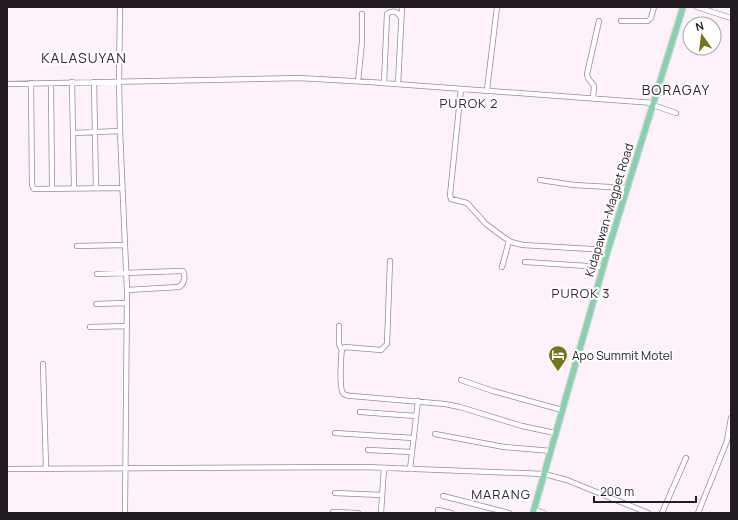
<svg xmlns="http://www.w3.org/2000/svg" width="738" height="520" font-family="Manrope,sans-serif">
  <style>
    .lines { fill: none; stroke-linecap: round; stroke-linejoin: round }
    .minor-casing { stroke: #998998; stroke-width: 6 }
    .major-casing { stroke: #d7d6d7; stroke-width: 8 }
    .minor { stroke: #fff; stroke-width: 4.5 }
    .major { stroke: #88d1af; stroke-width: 5.5 }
    .labels { text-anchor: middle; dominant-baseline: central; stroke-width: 4; stroke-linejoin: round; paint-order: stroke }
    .street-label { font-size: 12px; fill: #231c23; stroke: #fff }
    .poi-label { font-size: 12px; fill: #231c23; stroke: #fff; text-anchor: start }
    .neighbourhood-label { font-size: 13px; letter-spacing: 1px; fill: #322431; stroke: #fff }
    .quarter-label { font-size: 14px; letter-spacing: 1px; fill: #322431; stroke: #fff }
  </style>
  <rect width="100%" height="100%" fill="#fdf2fc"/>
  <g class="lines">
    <defs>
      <path id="minor" d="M120,7L119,81L120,131L127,290L125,513
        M697,7L731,18
        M621,21H648L651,18L654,7
        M358,81L362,42V14
        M72,82L74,188
        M94,82L96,188
        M31,83L32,185L34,189L122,188
        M51,83L52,189
        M384,83L387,14C393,9 398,12 401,18
        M7,84L299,78L369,82L654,103
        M398,84L402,7
        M461,89L450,195L451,199L467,203L486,224L502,236L511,242L523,245L608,250
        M487,90L497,7
        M593,98L594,86L588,78L587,74L599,21
        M653,105L676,113
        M73,133L120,131
        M540,180L574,185L627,188
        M77,246L124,245
        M390,261L387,344L381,350L345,347L342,349C341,356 339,389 343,393C345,396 349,396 352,396L445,404L460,407L522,426L555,433
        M525,262L603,267
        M502,267L509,241
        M97,274L180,271H183C186,277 184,284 179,287L127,290
        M96,304L126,303
        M339,326V344L341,349H342
        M90,327L127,326
        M43,364L46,468
        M461,380L493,391L562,410
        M360,412L416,416
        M335,433L413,438
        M435,434L504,447L551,451
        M368,450L412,452
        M7,469L365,467L544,474L567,480L648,513
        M410,469L418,401
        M335,493L382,495
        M443,496L509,513
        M438,510L451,513
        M534,510L544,513
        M333,512L358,513
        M381,513L384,468
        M662,513L686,458
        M698,513L727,441L731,418"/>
      <path id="major" d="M533,513L608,250L683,7"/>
    </defs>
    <!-- minor casing -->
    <use href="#minor" class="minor-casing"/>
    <!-- major casing -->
    <use href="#major" class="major-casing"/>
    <!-- minor -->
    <use href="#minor" class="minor"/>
    <!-- major -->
    <use href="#major" class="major"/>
  </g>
  <!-- icons -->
  <defs>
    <symbol id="hotel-pin" viewBox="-11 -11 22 30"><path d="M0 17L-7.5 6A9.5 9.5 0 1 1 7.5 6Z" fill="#75751a" stroke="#fff"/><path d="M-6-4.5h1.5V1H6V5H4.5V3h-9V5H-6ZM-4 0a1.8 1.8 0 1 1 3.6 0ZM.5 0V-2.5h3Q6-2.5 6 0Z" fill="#fff"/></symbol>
  </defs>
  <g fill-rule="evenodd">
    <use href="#hotel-pin" x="547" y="344" width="22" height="30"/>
  </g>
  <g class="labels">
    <!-- street labels -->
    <g class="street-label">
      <text transform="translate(609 210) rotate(-73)">Kidapawan-Magpet Road</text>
    </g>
    <!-- poi labels -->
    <g class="poi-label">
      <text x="572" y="355">Apo Summit Motel</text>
    </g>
    <!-- neighbourhood labels -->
    <g class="neighbourhood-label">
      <text x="469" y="103">PUROK 2</text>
      <text x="581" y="293">PUROK 3</text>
      <text x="501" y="494">MARANG</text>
    </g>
    <!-- quarter labels -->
    <g class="quarter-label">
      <text x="84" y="57">KALASUYAN</text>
      <text x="676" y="89">BORAGAY</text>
    </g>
  </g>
  <!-- border -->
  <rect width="738" height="520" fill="none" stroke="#231c23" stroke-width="16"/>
  <!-- north arrow -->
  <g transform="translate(702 36) rotate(346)"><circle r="19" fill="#ffffff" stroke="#a7a4a7"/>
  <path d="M0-3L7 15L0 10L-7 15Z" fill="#75751a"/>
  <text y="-6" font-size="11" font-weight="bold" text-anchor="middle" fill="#231c23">N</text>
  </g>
  <!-- scale -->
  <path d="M594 496v6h102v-6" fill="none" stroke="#231c23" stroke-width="2"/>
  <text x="600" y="496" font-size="12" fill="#231c23" stroke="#ffffff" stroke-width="3" paint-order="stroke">200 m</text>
</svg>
